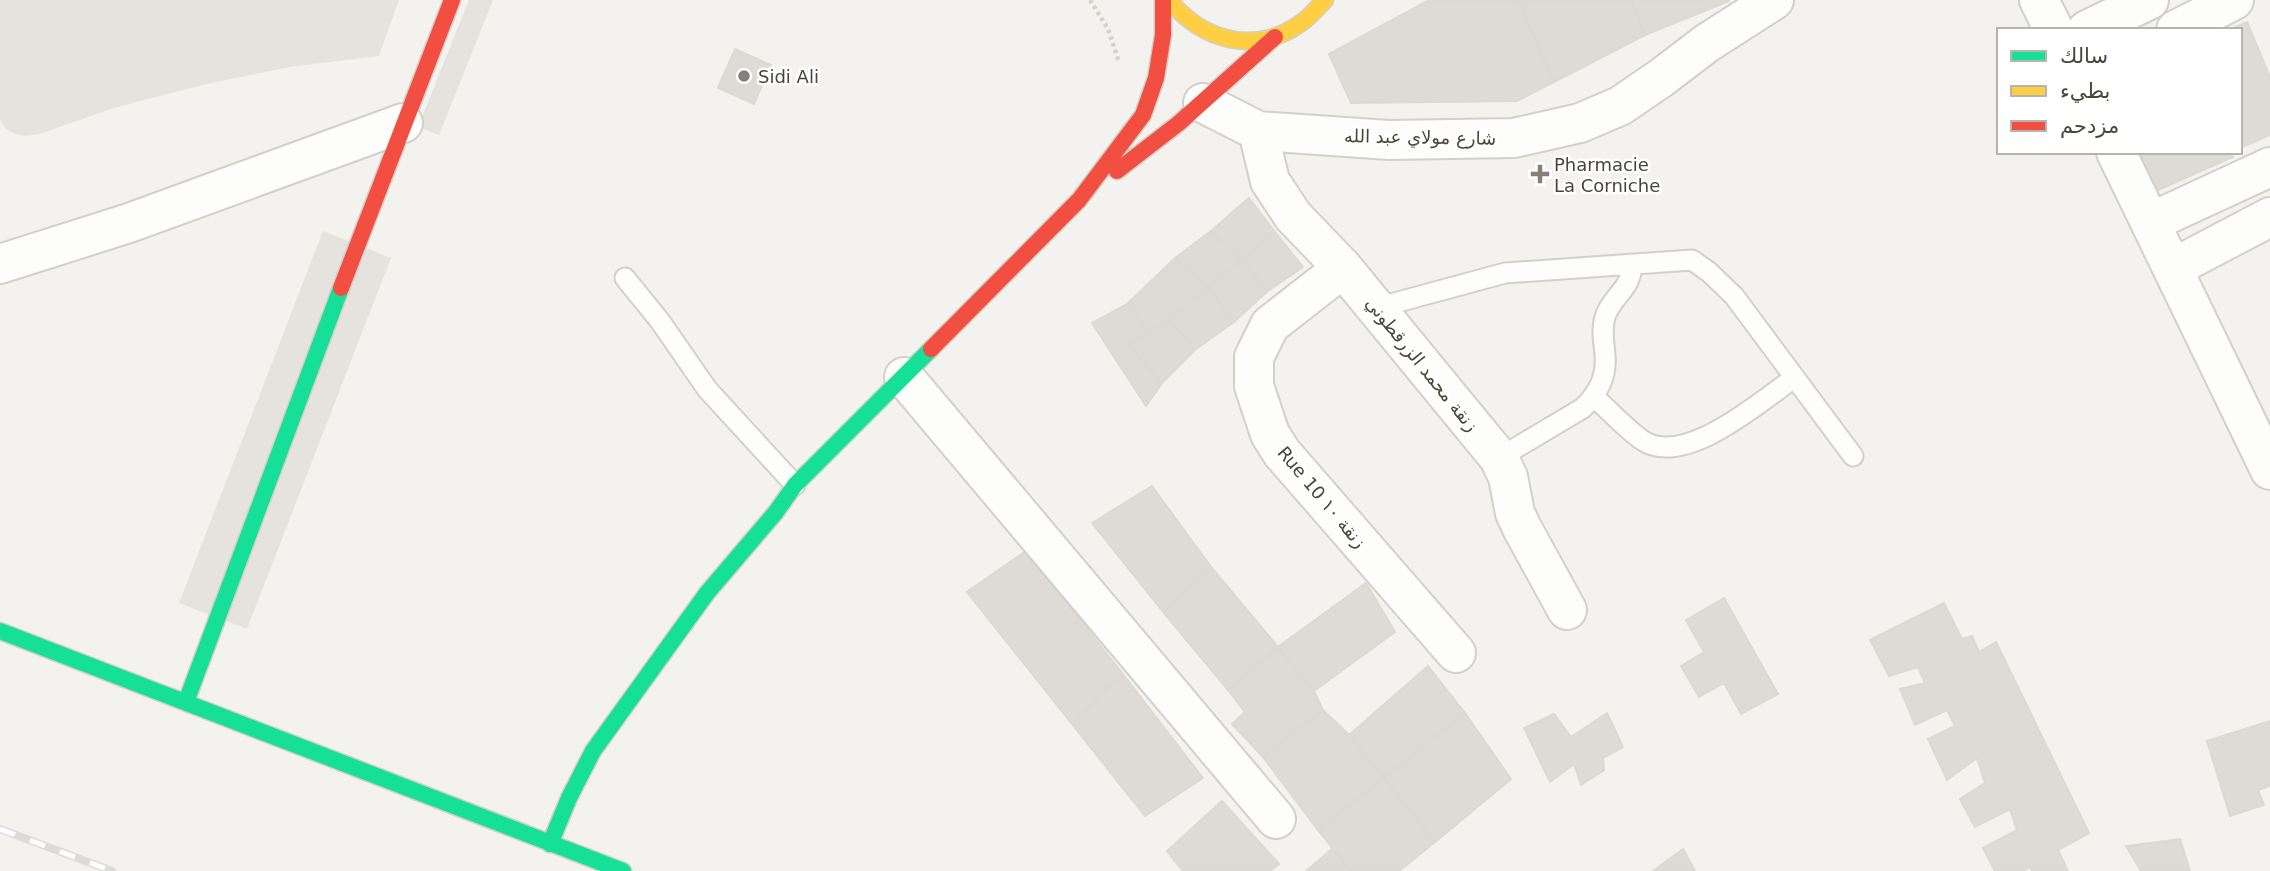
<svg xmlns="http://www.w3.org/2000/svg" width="2270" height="871" font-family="'DejaVu Sans','Noto Sans Arabic',sans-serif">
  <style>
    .parking { fill: #e6e3df }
    .building { fill: #dedbd6; stroke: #dcd9d4; stroke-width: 2 }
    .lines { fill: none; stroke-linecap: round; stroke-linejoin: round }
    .lane-casing { stroke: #d2d0cb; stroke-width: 23 }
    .street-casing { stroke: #d2d0cb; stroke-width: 42 }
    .fast-casing { stroke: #d3cfc5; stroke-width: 19 }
    .slow-casing { stroke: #d3cfc5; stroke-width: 19 }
    .jam-casing { stroke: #d3cfc5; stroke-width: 19 }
    .path { stroke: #d3d2cc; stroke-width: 4.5; stroke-dasharray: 3.5 3.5; stroke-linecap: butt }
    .lane { stroke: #fdfdfc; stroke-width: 19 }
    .street { stroke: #fdfdfc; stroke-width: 38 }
    .fast { stroke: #16e098; stroke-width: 16 }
    .slow { stroke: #ffcf43; stroke-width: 16 }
    .jam { stroke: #f24e42; stroke-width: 16 }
    .rail-casing { stroke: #dbdbda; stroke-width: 8 }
    .rail { stroke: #fff; stroke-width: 5; stroke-dasharray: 16; stroke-linecap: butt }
    .poi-dot { fill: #868178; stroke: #fff; stroke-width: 2.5 }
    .labels { text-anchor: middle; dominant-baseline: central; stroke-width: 5; stroke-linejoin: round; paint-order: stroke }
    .poi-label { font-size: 18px; fill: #4b4439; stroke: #fff; text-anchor: start }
    .street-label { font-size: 18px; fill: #4b4439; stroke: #fff }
  </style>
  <rect width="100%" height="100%" fill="#f4f2ee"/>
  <!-- parking -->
  <path class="parking" d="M0,0H399L379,56L290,67L207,84L117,107L39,134L25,136L13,133L5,128L0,119Z
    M469,0H493L439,135L418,127Z
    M323,231L391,258L247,629L179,603Z"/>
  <!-- building -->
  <path class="building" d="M1429,0H1518L1554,82L1517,101L1351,103L1329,54Z
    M1518,0H1631L1645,35L1554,82Z
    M1631,0H1729V1L1645,35Z
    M2247,22L2270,77V135L2240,148V30H2229Z
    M735,49L771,65L754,104L718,88Z
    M2129,152H2231L2233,157L2147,195Z
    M1249,198L1275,232L1242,260L1211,231Z
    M1211,231L1242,260L1208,287L1175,258Z
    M1275,232L1303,267L1268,291L1242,260Z
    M1175,258L1208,287L1169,320L1149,332L1127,304Z
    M1242,260L1268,291L1234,322L1208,287Z
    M1208,287L1234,322L1196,349L1169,320Z
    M1127,304L1149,332L1128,345L1162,383L1146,406L1092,323Z
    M1169,320L1196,349L1162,383L1128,345Z
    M1152,486L1211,567L1164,613L1092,523Z
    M1026,551L1122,673L1072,724L967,592Z
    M1211,567L1278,647L1228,690L1164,613Z
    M1366,583L1395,632L1314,691L1278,647Z
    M1724,598L1778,694L1741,714L1724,683L1699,697L1681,666L1704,652L1686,620Z
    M1944,603L1962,639L1972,636L1979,652L1996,642L2089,833L2058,850L2068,871H2032L2030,867L2023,871H1995L1983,848L2017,830L2010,809L1975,827L1960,799L1985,783L1977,758L1947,780L1928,739L1955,726L1947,710L1915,725L1900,689L1925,683L1918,667L1889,676L1870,640Z
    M1278,647L1314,691L1323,710L1263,757L1232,724L1245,712L1228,690Z
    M1428,666L1465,713L1384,778L1349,735Z
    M1122,673L1203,778L1145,816L1072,724Z
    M1323,710L1349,735L1384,778L1318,830L1263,757Z
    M1465,713L1511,779L1435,842L1384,778Z
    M1607,713L1623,747L1603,758L1604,770L1581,785L1574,764L1550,782L1524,728L1554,714L1571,737Z
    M2270,721V786L2258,790L2264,805L2230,816L2207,741Z
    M1384,778L1435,842L1399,871H1351L1318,830Z
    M1222,801L1279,864L1270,871H1183L1167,851Z
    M2180,839L2190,871H2141L2126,846Z
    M1332,849L1351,871H1306Z
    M1683,849L1695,871H1653Z"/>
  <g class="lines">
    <defs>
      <path id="lane" d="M625,278L660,321L707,389L795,485
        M1376,308L1505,273L1692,260L1709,272L1734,296L1853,456
        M1594,397C1610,411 1625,428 1642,440C1684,469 1761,401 1794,378
        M1499,458L1583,408C1598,393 1607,377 1605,355C1604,342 1601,330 1605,317C1609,304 1619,296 1626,285C1630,280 1631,272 1633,265"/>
      <path id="street" d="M2039,0L2054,30
        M2087,30L2149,0
        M2176,30L2234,0
        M1203,103L1258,131L1389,140L1514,138L1580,123L1620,106L1661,78L1707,43L1774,0
        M1258,131L1270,181L1293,216L1343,268L1499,458L1508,477L1515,513L1522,528L1567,610
        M2116,152L2270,470
        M2151,222L2270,167
        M0,264L129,223L403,123
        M1343,268L1270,325L1254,357V386L1270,434L1282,453L1456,653
        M2173,268L2270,217
        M904,377L1276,819"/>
      <path id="fast" d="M0,631L623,871
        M186,702L341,288
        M550,844L569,798L593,751L707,593L776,512L795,485L931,349"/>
      <path id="slow" d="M1169,0C1203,41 1255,56 1301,23C1310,17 1317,8 1325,0"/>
      <path id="jam" d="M1117,171L1179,123L1275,37
        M341,288L452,0
        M931,349L1079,200L1143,115L1156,78L1163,35V0"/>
    </defs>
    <!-- lane casing -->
    <use href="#lane" class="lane-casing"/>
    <!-- street casing -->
    <use href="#street" class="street-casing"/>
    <!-- fast casing -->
    <use href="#fast" class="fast-casing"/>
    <!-- slow casing -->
    <use href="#slow" class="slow-casing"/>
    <!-- jam casing -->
    <use href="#jam" class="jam-casing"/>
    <!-- path -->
    <path class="path" d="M1090,0L1108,29L1119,62"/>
    <!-- lane -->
    <use href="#lane" class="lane"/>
    <!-- street -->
    <use href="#street" class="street"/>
    <!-- fast -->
    <use href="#fast" class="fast"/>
    <!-- slow -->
    <use href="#slow" class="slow"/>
    <!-- jam -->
    <use href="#jam" class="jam"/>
    <defs>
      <path id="rail" d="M0,829L112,871"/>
    </defs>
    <!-- rail casing -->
    <use href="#rail" class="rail-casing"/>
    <!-- rail -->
    <use href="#rail" class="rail"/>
  </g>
  <!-- markers -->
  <g class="poi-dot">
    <circle cx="744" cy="76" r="7"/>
    <path d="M1536.5 163.5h7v7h7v7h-7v7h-7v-7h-7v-7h7z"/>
  </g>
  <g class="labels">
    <!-- poi labels -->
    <g class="poi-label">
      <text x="758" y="76">Sidi Ali</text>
      <text x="1554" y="164">Pharmacie<tspan x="1554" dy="21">La Corniche</tspan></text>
    </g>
    <!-- street labels -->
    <g class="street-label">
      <text transform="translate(1420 137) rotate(1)">شارع مولاي عبد الله</text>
      <text transform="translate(1422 364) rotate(51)">زنقة محمد الزرقطوني</text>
      <text transform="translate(1322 497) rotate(50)">Rue 10 زنقة ١٠</text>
    </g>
  </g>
  <!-- legend -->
  <rect x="1997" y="28" width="245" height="126" fill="#ffffff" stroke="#b7b4b0" stroke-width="2"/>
  <rect x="2011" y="51" width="35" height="10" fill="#16e098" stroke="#b7b4b0" stroke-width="2"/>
  <text x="2060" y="63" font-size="21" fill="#4b4439">سالك</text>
  <rect x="2011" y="86" width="35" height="10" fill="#ffcf43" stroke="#b7b4b0" stroke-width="2"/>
  <text x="2060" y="98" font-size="21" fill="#4b4439">بطيء</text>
  <rect x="2011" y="121" width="35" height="10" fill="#f24e42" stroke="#b7b4b0" stroke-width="2"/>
  <text x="2060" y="133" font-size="21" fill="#4b4439">مزدحم</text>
</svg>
